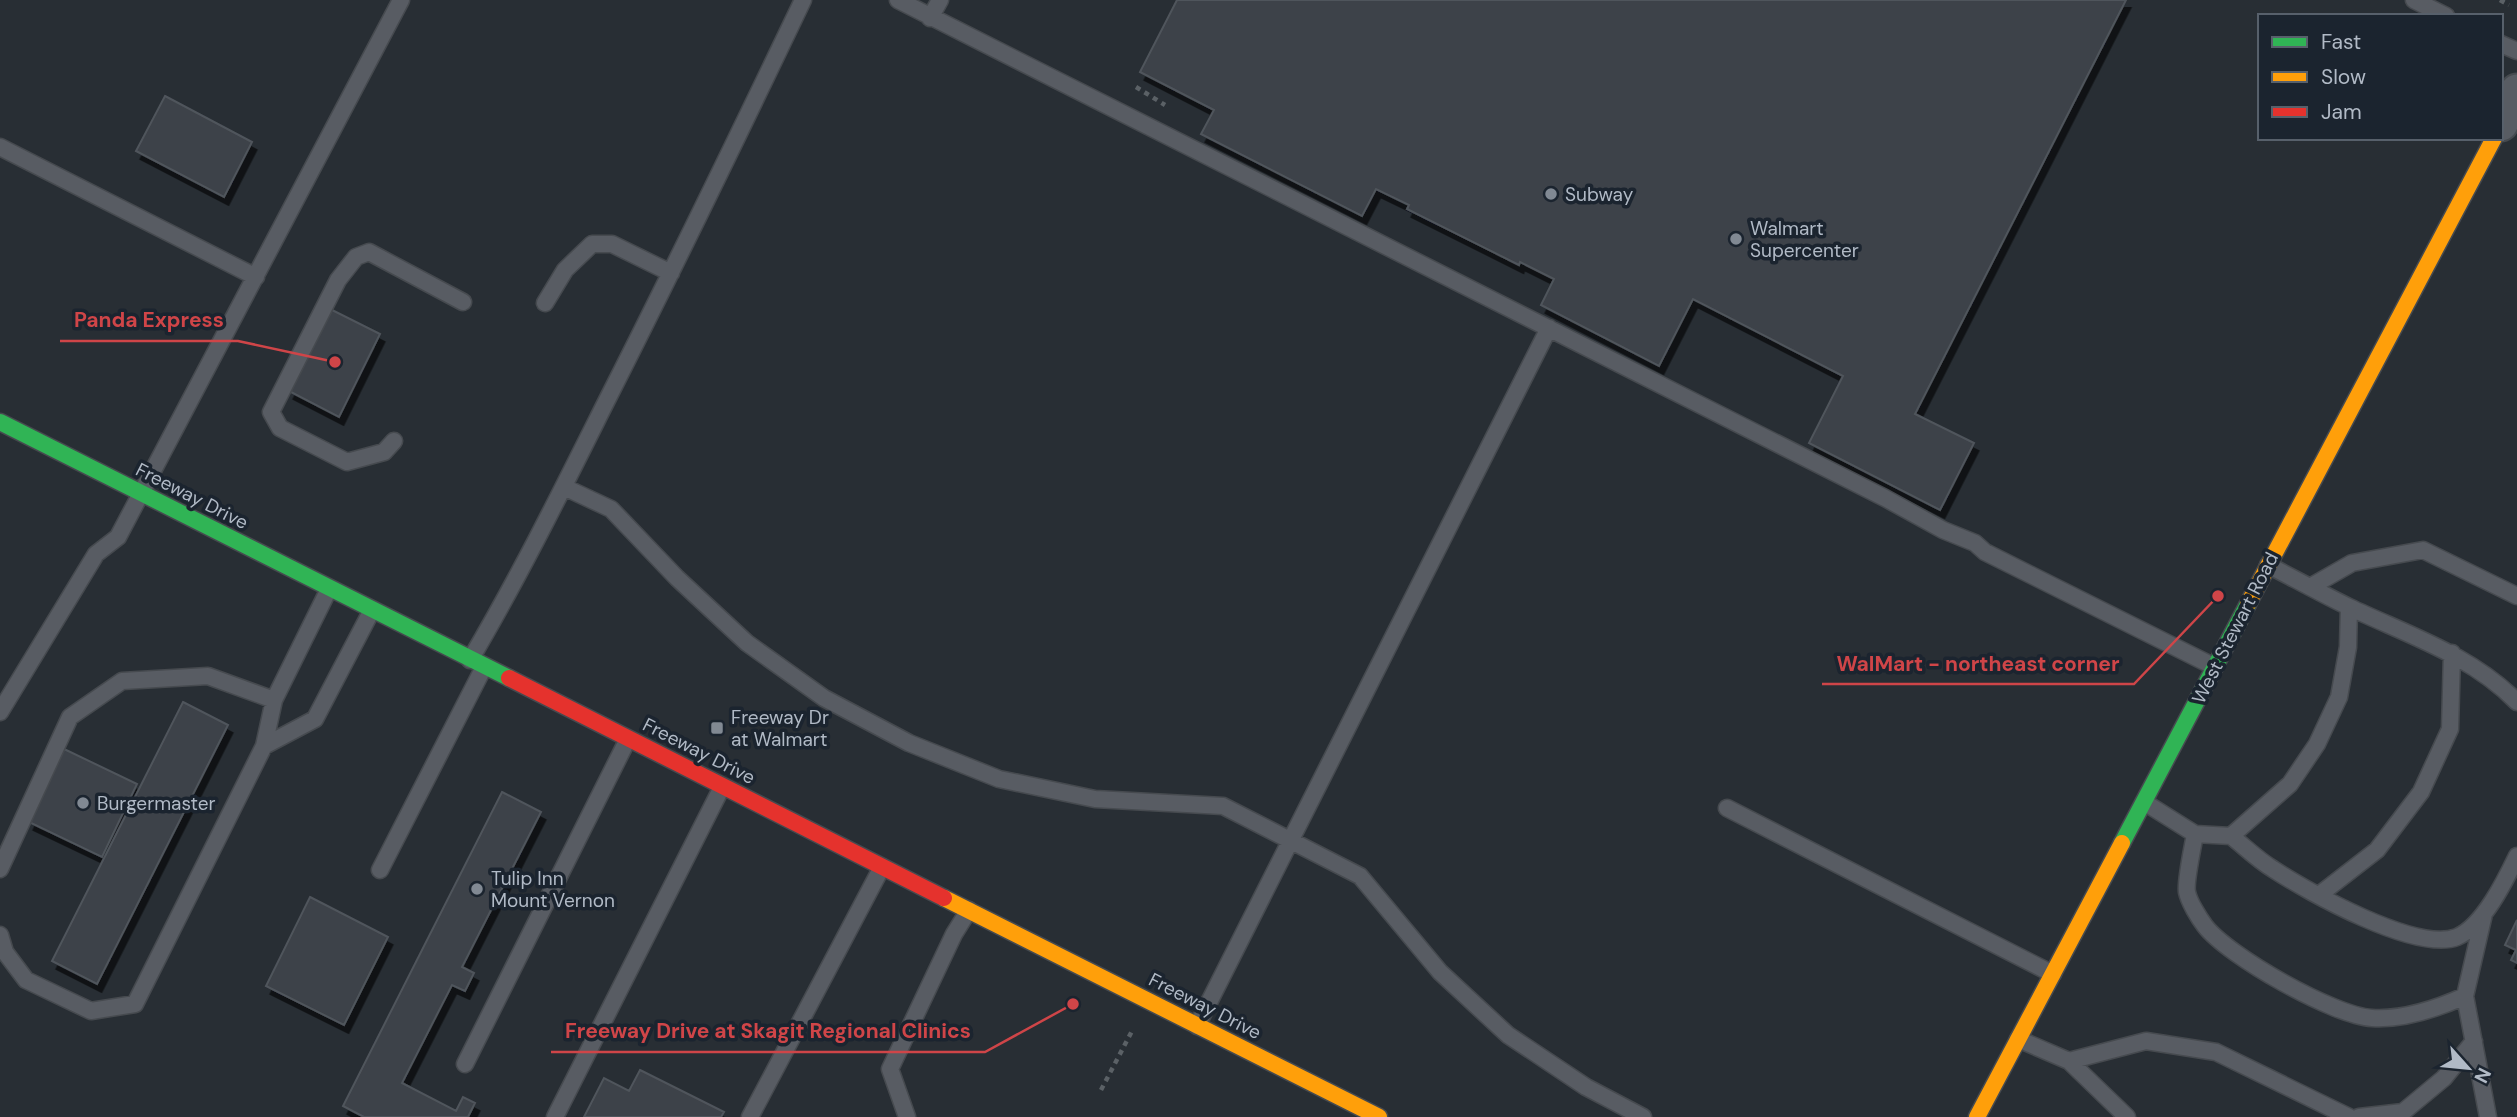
<svg xmlns="http://www.w3.org/2000/svg" width="2517" height="1117" font-family="'DM Sans',sans-serif">
  <style>
    .building { fill: #3d4248; stroke: #50555c; stroke-width: 2; filter: url(#shadow) }
    .lines { fill: none; stroke-linecap: round; stroke-linejoin: round }
    .lane-casing { stroke: #464a4f; stroke-width: 19 }
    .street-casing { stroke: #464a4f; stroke-width: 37 }
    .fast-casing { stroke: #464a4f; stroke-width: 19 }
    .slow-casing { stroke: #464a4f; stroke-width: 19 }
    .jam-casing { stroke: #464a4f; stroke-width: 19 }
    .path { stroke: #5b6166; stroke-width: 4.5; stroke-dasharray: 5 5; stroke-linecap: butt }
    .lane { stroke: #585c63; stroke-width: 16 }
    .street { stroke: #585c63; stroke-width: 33 }
    .fast { stroke: #30b455; stroke-width: 16 }
    .slow { stroke: #ff9f0a; stroke-width: 16 }
    .jam { stroke: #e5322d; stroke-width: 16 }
    .poi-dot { fill: #818993; stroke: #1b242f; stroke-width: 2.5 }
    .labels { text-anchor: middle; dominant-baseline: central; stroke-width: 7; stroke-linejoin: round; paint-order: stroke }
    .poi-label { font-size: 19px; fill: #b1bac6; stroke: #1b242f; text-anchor: start }
    .street-label { font-size: 19px; fill: #b1bac6; stroke: #1b242f }
    .leader { fill: none; stroke: #cf4548; stroke-width: 2.5 }
    .callout-dot { fill: #cf4548; stroke: #1b242f; stroke-width: 2.5 }
    .callout-label { font-size: 21px; text-anchor: middle; font-weight: bold; fill: #cf4548; stroke: #1b242f; stroke-width: 7; stroke-linejoin: round; paint-order: stroke }
  </style>
  <defs>
    <filter id="shadow"><feDropShadow dx="4.5" dy="8" stdDeviation="0" flood-color="#0009"/></filter>
  </defs>
  <rect width="100%" height="100%" fill="#282e34"/>
  <!-- building -->
  <path class="building" d="M1177,0H2126L1915,414L1974,443L1940,510L1809,443L1843,376L1693,299L1659,366L1541,305L1554,279L1520,262L1519,265L1407,209L1409,205L1376,189L1362,216L1201,134L1214,110L1140,72Z
    M165,96L252,142L224,197L136,151Z
    M330,309L380,334L339,417L289,391Z
    M183,702L228,725L97,984L52,961Z
    M64,749L137,784L102,857L29,822Z
    M502,792L541,812L462,967L474,973L465,991L452,985L402,1083L456,1111L463,1097L475,1103L468,1117H364L343,1106Z
    M310,897L388,937L344,1025L266,986Z
    M2517,920V963L2511,960L2516,950L2505,945Z
    M640,1070L724,1112L721,1117H584L604,1078L629,1091Z"/>
  <g class="lines">
    <defs>
      <path id="lane" d="M898,0L1885,498L1943,530L1975,543L1985,552L2215,667
        M2414,0L2446,16
        M930,18L940,0
        M2501,44L2517,51
        M0,147L256,277
        M545,303L565,270L592,244H612L671,273
        M394,441L384,452L347,462L280,428L271,412L338,280L356,257L369,252L463,302
        M564,487L611,509L677,578L747,643L824,698L909,743L999,779L1095,799L1223,806L1360,876L1440,972L1508,1035L1586,1087L1643,1117
        M2268,565C2295,579 2322,594 2349,607C2408,635 2471,655 2517,702
        M2310,587L2352,563L2423,550L2517,596
        M470,660C519,577 561,492 604,406C672,272 738,136 803,0
        M0,712L96,554L118,537L401,0
        M264,746L315,719L372,610
        M2144,802L2195,834C2193,846 2185,882 2187,892C2189,902 2199,918 2205,926C2228,956 2334,1016 2372,1018C2404,1020 2436,1009 2465,996
        M1727,808L2053,974
        M2195,834L2231,836L2290,784L2317,744L2339,697L2348,647L2349,607
        M2231,836C2245,847 2258,860 2273,869C2308,892 2417,953 2457,937C2483,926 2505,881 2517,856
        M0,869L70,717L122,681L208,676L274,700
        M380,870L484,667
        M2319,895L2377,850L2421,792L2450,729L2452,653
        M2484,914L2465,996L2488,1117
        M0,935L5,952L26,980L91,1011L135,1004L264,746L274,700L329,589
        M1197,1026L1549,328
        M2018,1039L2069,1061L2127,1117
        M2069,1061L2146,1041L2216,1052L2349,1117
        M465,1064L628,739
        M555,1117L722,787
        M750,1117L882,867
        M907,1117L890,1069L954,934L969,910
        M2359,1117L2403,1112L2444,1078L2474,1041"/>
      <path id="street" d="M2501,124L2517,91"/>
      <path id="fast" d="M0,422L509,678
        M2122,843L2248,604"/>
      <path id="slow" d="M2248,604L2494,138
        M944,898L1379,1117
        M1977,1117L2122,843"/>
      <path id="jam" d="M509,678L944,898"/>
    </defs>
    <!-- lane casing -->
    <use href="#lane" class="lane-casing"/>
    <!-- street casing -->
    <use href="#street" class="street-casing"/>
    <!-- fast casing -->
    <use href="#fast" class="fast-casing"/>
    <!-- slow casing -->
    <use href="#slow" class="slow-casing"/>
    <!-- jam casing -->
    <use href="#jam" class="jam-casing"/>
    <!-- path -->
    <path class="path" d="M2500,0L2509,5
      M1136,87L1165,105
      M1101,1090L1132,1031"/>
    <!-- lane -->
    <use href="#lane" class="lane"/>
    <!-- street -->
    <use href="#street" class="street"/>
    <!-- fast -->
    <use href="#fast" class="fast"/>
    <!-- slow -->
    <use href="#slow" class="slow"/>
    <!-- jam -->
    <use href="#jam" class="jam"/>
  </g>
  <!-- markers -->
  <g class="poi-dot">
    <circle cx="1551" cy="194" r="7"/>
    <circle cx="1736" cy="239" r="7"/>
    <rect x="710" y="721" width="14" height="14" rx="3.5"/>
    <circle cx="83" cy="803" r="7"/>
    <circle cx="477" cy="889" r="7"/>
  </g>
  <g class="labels">
    <!-- poi labels -->
    <g class="poi-label">
      <text x="1565" y="194">Subway</text>
      <text x="1750" y="228">Walmart<tspan x="1750" dy="22">Supercenter</tspan></text>
      <text x="731" y="717">Freeway Dr<tspan x="731" dy="22">at Walmart</tspan></text>
      <text x="97" y="803">Burgermaster</text>
      <text x="491" y="878">Tulip Inn<tspan x="491" dy="22">Mount Vernon</tspan></text>
    </g>
    <!-- street labels -->
    <g class="street-label">
      <text transform="translate(192 496) rotate(27)">Freeway Drive</text>
      <text transform="translate(2235 628) rotate(-63)">West Stewart Road</text>
      <text transform="translate(699 751) rotate(27)">Freeway Drive</text>
      <text transform="translate(1205 1006) rotate(27)">Freeway Drive</text>
    </g>
  </g>
  <!-- callouts -->
  <path class="leader" d="M335 362L238 341H60M2218 596L2134 684H1822M1073 1004L985 1052H551"/>
  <g class="callout-dot">
    <circle cx="335" cy="362" r="7"/>
    <circle cx="2218" cy="596" r="7"/>
    <circle cx="1073" cy="1004" r="7"/>
  </g>
  <g class="callout-label">
    <text x="149" y="327">Panda Express</text>
    <text x="1978" y="671">WalMart - northeast corner</text>
    <text x="768" y="1038">Freeway Drive at Skagit Regional Clinics</text>
  </g>
  <!-- legend -->
  <rect x="2258" y="14" width="245" height="126" fill="#1b242f" stroke="#57606b" stroke-width="2"/>
  <rect x="2272" y="37" width="35" height="10" fill="#30b455" stroke="#57606b" stroke-width="2"/>
  <text x="2321" y="49" font-size="21" fill="#b1bac6">Fast</text>
  <rect x="2272" y="72" width="35" height="10" fill="#ff9f0a" stroke="#57606b" stroke-width="2"/>
  <text x="2321" y="84" font-size="21" fill="#b1bac6">Slow</text>
  <rect x="2272" y="107" width="35" height="10" fill="#e5322d" stroke="#57606b" stroke-width="2"/>
  <text x="2321" y="119" font-size="21" fill="#b1bac6">Jam</text>
  <!-- north arrow -->
  <g transform="translate(2468 1068) rotate(117)" stroke="#1b242f" stroke-width="5" paint-order="stroke">
  <path d="M0-5L12 26L0 18L-12 26Z" fill="#b1bac6"/>
  <text y="-10" font-size="19" font-weight="bold" text-anchor="middle" fill="#b1bac6">N</text>
  </g>
</svg>
